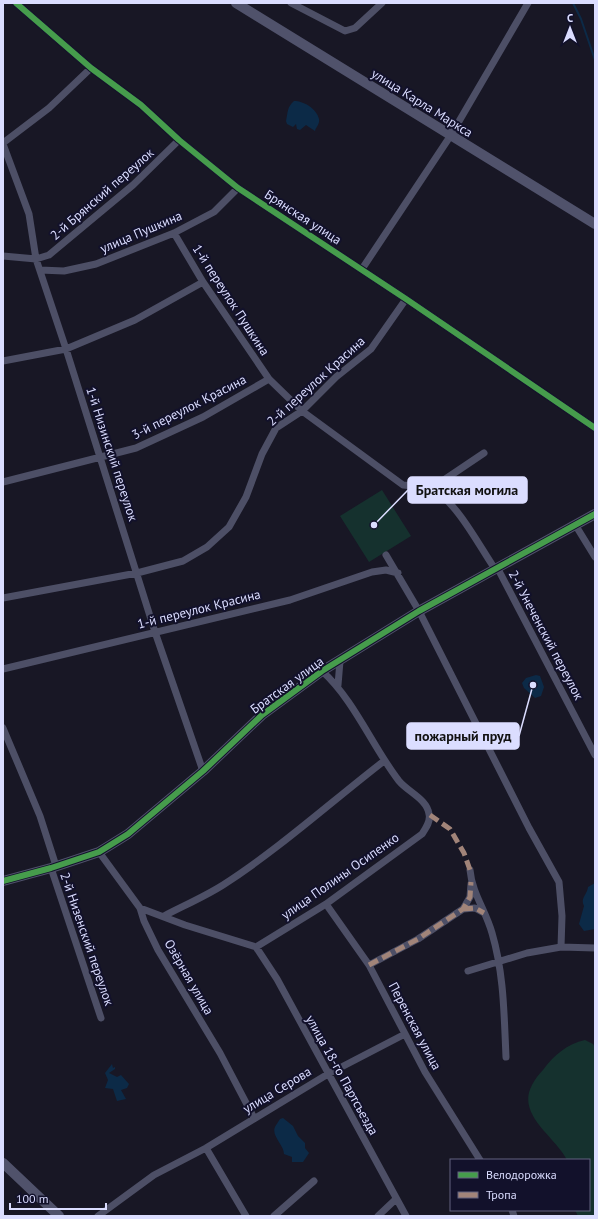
<svg xmlns="http://www.w3.org/2000/svg" width="598" height="1219" font-family="'PT Sans',sans-serif">
  <style>
    .green { fill: #15312e }
    .water { fill: #0c2a47 }
    .lines { fill: none; stroke-linecap: round; stroke-linejoin: round }
    .stream { stroke: #0c2a47; stroke-width: 2 }
    .street { stroke: #4d4f66; stroke-width: 7 }
    .secondary { stroke: #50526b; stroke-width: 10 }
    .quiet { stroke: #a18479; stroke-width: 5; stroke-dasharray: 10 5; stroke-linecap: butt }
    .cycleway-casing { stroke: #12112b; stroke-width: 8 }
    .cycleway { stroke: #469c4c; stroke-width: 6 }
    .labels { text-anchor: middle; dominant-baseline: central; stroke-width: 4; stroke-linejoin: round; paint-order: stroke }
    .street-label { font-size: 13px; fill: #dbddff; stroke: #12112b }
    .leader { fill: none; stroke: #dbddff; stroke-width: 1.5 }
    .callout-dot { fill: #dbddff; stroke: #12112b; stroke-width: 1.5 }
    .callout { fill: #dbddff; stroke: #dbddff; stroke-width: 1.5 }
    .callout-label { font-size: 14px; text-anchor: middle; font-weight: bold; fill: #111 }
  </style>
  <rect width="100%" height="100%" fill="#181725"/>
  <!-- green -->
  <path class="green" d="M382,490L411,536L369,562L340,516Z
    M585,1040L593,1044L595,1047V1216H578L575,1210H589V1160H567C555,1136 516,1115 532,1085C535,1079 539,1074 543,1070C554,1055 567,1044 585,1040Z"/>
  <!-- water -->
  <path class="water" d="M294,101C304,101 317,109 319,119C320,124 316,127 315,131L306,125L300,130L297,129L296,124L293,127L287,124L286,121C288,112 287,107 294,101Z
    M536,675L540,676L544,687L541,696L535,698L524,688L522,683L526,678Z
    M595,883V929L584,931L579,924L584,906C580,898 587,895 588,887Z
    M112,1064L113,1068L115,1067V1069L109,1073L117,1077L121,1075L129,1084L127,1088L121,1090L126,1099L117,1101L113,1089L105,1088L108,1080L105,1073Z
    M283,1118L293,1126L298,1136L305,1143V1148L309,1153L303,1162H292V1157L284,1154C284,1145 271,1136 275,1127C276,1125 278,1122 280,1119Z"/>
  <g class="lines">
    <!-- stream -->
    <path class="stream" d="M573,3L581,19L595,60"/>
    <!-- street -->
    <path class="street" d="M16,3L91,68L141,105L179,140L238,188L406,299L595,428
      M291,3L345,31L355,28L382,3
      M3,143L49,108L91,68
      M3,144L29,214L36,259L66,349L155,632L203,771
      M174,233L203,282L269,379L302,411L403,485L432,488L484,453
      M3,256L36,259L49,255L133,185L179,140
      M362,269L451,135L528,3
      M40,270L64,271L96,264L174,233L214,212L238,188
      M3,361L66,349L135,320L203,282
      M3,482L136,448L203,417L269,379
      M432,488C458,504 478,544 495,569
      M576,526L595,557
      M386,555L419,611L529,828L559,882L562,916L561,947
      M498,569L595,755
      M3,598L137,573L183,561L207,547L229,527L246,497L262,454L276,428L302,411L336,377L371,349L406,299
      M3,669L290,600L372,572L386,570L398,573
      M338,685L340,661
      M3,728L40,816L56,866
      M99,852L140,908L144,921L158,950L220,1053L254,1118
      M51,868L101,1018
      M470,870C472,893 486,911 492,933C504,974 504,1014 506,1057
      M326,904L369,965L425,1072L480,1160
      M140,908L185,925L256,947L326,904L422,834C426,828 431,821 429,814C427,799 408,792 399,781C372,746 355,701 322,671
      M463,909L475,908L484,913
      M164,916C183,906 204,897 223,885C279,849 331,802 384,761
      M256,947L277,979L406,1216
      M369,965L418,939L463,909L470,897L471,884
      M468,971L527,953L561,947L595,948
      M206,1148L246,1216
      M512,1210L514,1216
      M98,1216L154,1175L206,1148L328,1074L405,1034
      M274,1216L314,1181
      M378,1216L396,1199"/>
    <!-- secondary -->
    <path class="secondary" d="M236,3L595,224
      M3,881L51,868L99,852L128,834L203,771L262,715L322,671L419,611L595,514
      M3,1163L59,1216"/>
    <!-- quiet -->
    <path class="quiet" d="M430,815L450,829L464,853L470,870
      M463,909L475,908L484,913
      M369,965L418,939L463,909L470,897L471,882"/>
    <defs>
      <path id="cycleway" d="M16,3L91,68L141,105L179,140L238,188L406,299L595,428
        M3,881L51,868L99,852L128,834L203,771L262,715L322,671L419,611L595,514"/>
    </defs>
    <!-- cycleway casing -->
    <use href="#cycleway" class="cycleway-casing"/>
    <!-- cycleway -->
    <use href="#cycleway" class="cycleway"/>
  </g>
  <g class="labels">
    <!-- street labels -->
    <g class="street-label">
      <text transform="translate(422 103) rotate(32)">улица Карла Маркса</text>
      <text transform="translate(102 194) rotate(-41)">2-й Брянский переулок</text>
      <text transform="translate(303 217) rotate(33)">Брянская улица</text>
      <text transform="translate(141 232) rotate(-23)">улица Пушкина</text>
      <text transform="translate(231 300) rotate(57)">1-й переулок Пушкина</text>
      <text transform="translate(316 381) rotate(-42)">2-й переулок Красина</text>
      <text transform="translate(189 407) rotate(-27)">3-й переулок Красина</text>
      <text transform="translate(112 454) rotate(72)">1-й Низинский переулок</text>
      <text transform="translate(199 609) rotate(-14)">1-й переулок Красина</text>
      <text transform="translate(546 635) rotate(62)">2-й Унеченский переулок</text>
      <text transform="translate(287 685) rotate(-36)">Братская улица</text>
      <text transform="translate(340 876) rotate(-35)">улица Полины Осипенко</text>
      <text transform="translate(87 939) rotate(71)">2-й Низенский переулок</text>
      <text transform="translate(189 977) rotate(60)">Озёрная улица</text>
      <text transform="translate(415 1026) rotate(62)">Перенская улица</text>
      <text transform="translate(342 1075) rotate(61)">улица 18-го Партсъезда</text>
      <text transform="translate(277 1090) rotate(-31)">улица Серова</text>
    </g>
  </g>
  <!-- callouts -->
  <path class="leader" d="M374 525L408 490M533 685L519 736"/>
  <g class="callout-dot">
    <circle cx="374" cy="525" r="4"/>
    <circle cx="533" cy="685" r="4"/>
  </g>
  <g class="callout">
    <rect x="408" y="477" width="119" height="26" rx="4"/>
    <rect x="407" y="723" width="112" height="26" rx="4"/>
  </g>
  <g class="callout-label">
    <text x="467" y="495">Братская могила</text>
    <text x="463" y="741">пожарный пруд</text>
  </g>
  <!-- border -->
  <rect width="598" height="1219" fill="none" stroke="#dbddff" stroke-width="8"/>
  <!-- legend -->
  <rect x="450" y="1159" width="140" height="52" fill="#12112b" stroke="#626380"/>
  <rect x="458" y="1172" width="20" height="6" fill="#469c4c" stroke="#626380"/>
  <text x="486" y="1179" font-size="12" fill="#dbddff">Велодорожка</text>
  <rect x="458" y="1192" width="20" height="6" fill="#a18479" stroke="#626380"/>
  <text x="486" y="1199" font-size="12" fill="#dbddff">Тропа</text>
  <!-- north arrow -->
  <g transform="translate(570 28)" stroke="#12112b" stroke-width="3" paint-order="stroke">
  <path d="M0-3L7 15L0 10L-7 15Z" fill="#dbddff"/>
  <text y="-6" font-size="11" font-weight="bold" text-anchor="middle" fill="#dbddff">С</text>
  </g>
  <!-- scale -->
  <path d="M10 1203v6h96v-6" fill="none" stroke="#dbddff" stroke-width="2"/>
  <text x="16" y="1203" font-size="12" fill="#dbddff" stroke="#12112b" stroke-width="3" paint-order="stroke">100 m</text>
</svg>
